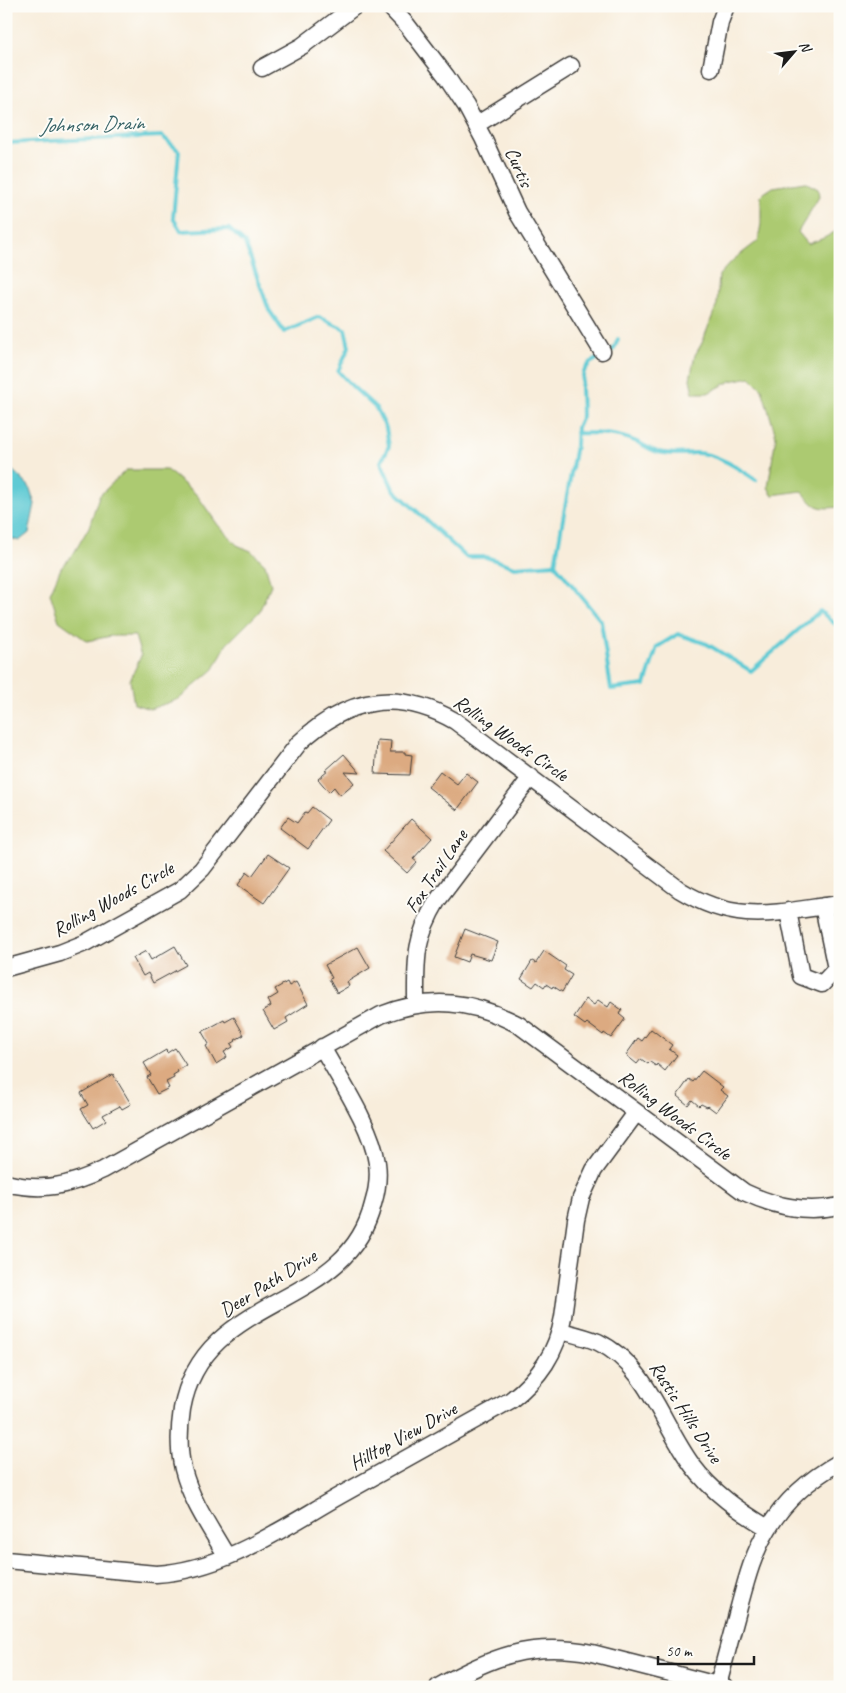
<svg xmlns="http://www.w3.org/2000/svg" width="846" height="1693" font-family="Caveat,sans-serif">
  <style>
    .green { fill: #acca71; stroke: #647346 }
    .water { fill: #5ecad4; stroke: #3d7378 }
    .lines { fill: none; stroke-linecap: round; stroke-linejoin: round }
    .stream { stroke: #5ecad4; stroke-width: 4 }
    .building { fill: #dcaa81 }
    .minor-casing { stroke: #3d3b39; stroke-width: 19 }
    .minor { stroke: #fff; stroke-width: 16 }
    .labels { text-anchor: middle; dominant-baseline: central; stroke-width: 4; stroke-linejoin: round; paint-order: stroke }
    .street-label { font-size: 20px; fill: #1c1c1c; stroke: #fdfcf7 }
    .water-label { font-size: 21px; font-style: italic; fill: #366266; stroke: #fdfcf7 }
  </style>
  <rect width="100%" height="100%" fill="#fdfcf7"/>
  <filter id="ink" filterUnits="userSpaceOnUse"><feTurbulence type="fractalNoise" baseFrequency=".02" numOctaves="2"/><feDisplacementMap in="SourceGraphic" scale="10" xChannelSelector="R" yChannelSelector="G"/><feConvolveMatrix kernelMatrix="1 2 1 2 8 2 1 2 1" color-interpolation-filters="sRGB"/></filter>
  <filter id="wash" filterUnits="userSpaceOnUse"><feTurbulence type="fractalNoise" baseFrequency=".0096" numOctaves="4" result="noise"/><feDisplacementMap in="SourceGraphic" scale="20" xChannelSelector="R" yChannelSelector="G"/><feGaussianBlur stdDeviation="1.12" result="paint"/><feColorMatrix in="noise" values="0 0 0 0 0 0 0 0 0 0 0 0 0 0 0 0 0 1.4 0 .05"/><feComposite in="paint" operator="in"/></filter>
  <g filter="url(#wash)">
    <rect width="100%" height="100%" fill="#f8eddb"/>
    <!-- green -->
    <path class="green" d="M805,182L818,189L819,197L798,232L808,244L824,238L840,229V507C818,509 816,509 802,491L772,495L768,487L776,436L762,389L750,377L731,381L708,393H693L690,379L695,355L702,343L717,304L719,275L733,260L758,241L761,224V195L773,187Z
      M126,470H167L197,495L218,525L237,545L251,551L265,564L271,585L259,612L226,645L214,669L179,699L150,709L134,704L130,680L141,656L135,636H111L87,641L59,621L50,593L61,568L74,553L89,527L99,496Z"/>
    <!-- water -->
    <path class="water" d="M6,467H9L29,486L35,504L29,533L19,541L6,537Z"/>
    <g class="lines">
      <!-- stream -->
      <path class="stream" d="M6,143L162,136L179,151L173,218L181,231L229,229L245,243L269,310L284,332L319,317L345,329L349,347L338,371L353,387L376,408L386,428L389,446L381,462L393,489L466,557H486L515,567L555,564
        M608,353L614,349L618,339
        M576,433C597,433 617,433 637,442C644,445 650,450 658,452C671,455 683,454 696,453C716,453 740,469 756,480
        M555,564L601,621L611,689L645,685L657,647L678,634L707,644L751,671L820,611L840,628
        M555,564L576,445L577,427L582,416L581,387L584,371L590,363L602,356"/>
    </g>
    <g id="blocks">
      <!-- building -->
      <path class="building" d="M377,740L391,741L390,752H405V754L412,755L410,775L375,774Z
        M344,754L360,773L345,772L354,783L340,795L334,787L329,792L318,779L328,771H325Z
        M440,771L457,784L466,773L478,782L457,810L428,787Z
        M312,807L329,820L308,849L280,828L288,817L297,823L305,812L307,813Z
        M411,819L432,838L413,859L417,862L407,873L383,851Z
        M268,854L289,868L264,903L238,885L247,872L252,876Z
        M465,929L498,942L491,960L470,954L467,962L454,957Z
        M175,946L186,965L153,983L148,973L143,976L133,958L146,951L151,960Z
        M358,947L370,968L347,982L349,986L337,993L329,979L332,978L325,965Z
        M544,951L566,966L564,970L572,975L562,992L553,986L552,988L546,984L544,987L537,982L533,987L521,979L532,961L536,963Z
        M287,982L289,986L296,982L308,1004L286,1018L288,1022L274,1030L263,1011L271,1006L268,1000L278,994L275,989Z
        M586,999L594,1005L598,1000L608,1007L611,1002L622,1010L619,1014L625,1019L611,1038L604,1033L603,1035L587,1023L585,1025L574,1017Z
        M234,1017L244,1035L235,1040L236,1041L231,1044L233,1047L224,1052L227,1057L216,1064L206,1046L209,1044L202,1032L224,1020L225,1022Z
        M651,1029L672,1045L669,1049L677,1055L665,1071L657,1064L656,1066L650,1062L648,1064L641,1059L637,1064L626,1055L638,1038L642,1041Z
        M175,1048L186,1065L177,1070L178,1072L173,1075L174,1078L166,1082L169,1088L157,1094L147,1077L151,1075L144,1063L166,1050L167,1053Z
        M702,1071L723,1087L720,1090L728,1096L716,1112L708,1106L707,1107L701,1104L699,1106L692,1100L688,1105L677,1096L689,1079L693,1082Z
        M113,1074L131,1104L122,1109L120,1106L103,1115L106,1120L93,1128L81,1109L88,1105L81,1093Z"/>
    </g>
  </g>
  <g filter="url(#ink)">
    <use href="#blocks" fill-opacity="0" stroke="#3d3b39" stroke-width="1"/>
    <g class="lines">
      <defs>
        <path id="minor" d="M389,6L407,25L446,76L466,106L483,138L517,212L602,351
          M262,68L302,46L355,6
          M711,69L720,22L726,6
          M476,125L571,66
          M788,911L801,976L822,984L836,969L823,906
          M6,968L60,953L85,943L180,890L202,869L299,743C346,698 397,688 455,721L680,890C739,926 776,912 840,904
          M416,1004C416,961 414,939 437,901L531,777
          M6,1183C43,1192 69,1186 103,1170L381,1015C430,996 472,1000 519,1025L744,1192C776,1207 805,1213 840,1206
          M561,1331C573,1334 586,1337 598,1342C648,1366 661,1423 692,1465C712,1492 739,1511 768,1528
          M227,1557C211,1529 191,1501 183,1469C178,1449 179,1429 182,1409C203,1291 347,1312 373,1204C377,1191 379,1177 377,1163C372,1127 340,1080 322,1047
          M6,1560L156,1574C224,1570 281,1529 339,1496C396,1464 454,1432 511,1400C539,1378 557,1353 563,1317L576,1220L581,1198L594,1170L636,1113
          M718,1685C725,1659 732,1633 739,1607C746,1581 753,1553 768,1529C785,1500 811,1478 840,1462
          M438,1687C491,1657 530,1641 592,1653L725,1687"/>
      </defs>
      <!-- minor casing -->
      <use href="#minor" class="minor-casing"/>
      <!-- minor -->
      <use href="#minor" class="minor"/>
    </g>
  </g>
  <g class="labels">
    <!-- street labels -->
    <g class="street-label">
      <text transform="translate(519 167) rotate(66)">Curtis</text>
      <text transform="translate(511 738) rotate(35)">Rolling Woods Circle</text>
      <text transform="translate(436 871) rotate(-56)">Fox Trail Lane</text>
      <text transform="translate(113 899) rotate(-29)">Rolling Woods Circle</text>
      <text transform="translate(675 1115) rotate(37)">Rolling Woods Circle</text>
      <text transform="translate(268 1283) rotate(-32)">Deer Path Drive</text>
      <text transform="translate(686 1412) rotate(57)">Rustic Hills Drive</text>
      <text transform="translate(403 1436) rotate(-29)">Hilltop View Drive</text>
    </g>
    <!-- water labels -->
    <g class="water-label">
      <text transform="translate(92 124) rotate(-2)">Johnson Drain</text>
    </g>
  </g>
  <!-- margin -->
  <rect width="846" height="1693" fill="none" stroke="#fdfcf7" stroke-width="25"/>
  <!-- north arrow -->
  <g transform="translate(794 52) rotate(62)" stroke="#fdfcf7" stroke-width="4" paint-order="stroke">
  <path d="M0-4L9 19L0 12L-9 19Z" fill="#1c1c1c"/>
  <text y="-8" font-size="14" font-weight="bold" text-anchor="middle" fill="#1c1c1c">N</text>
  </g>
  <!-- scale -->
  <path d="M658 1656v8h96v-8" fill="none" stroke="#1c1c1c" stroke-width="2.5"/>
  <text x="666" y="1656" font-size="15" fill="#1c1c1c" stroke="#fdfcf7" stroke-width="4" paint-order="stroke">50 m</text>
</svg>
